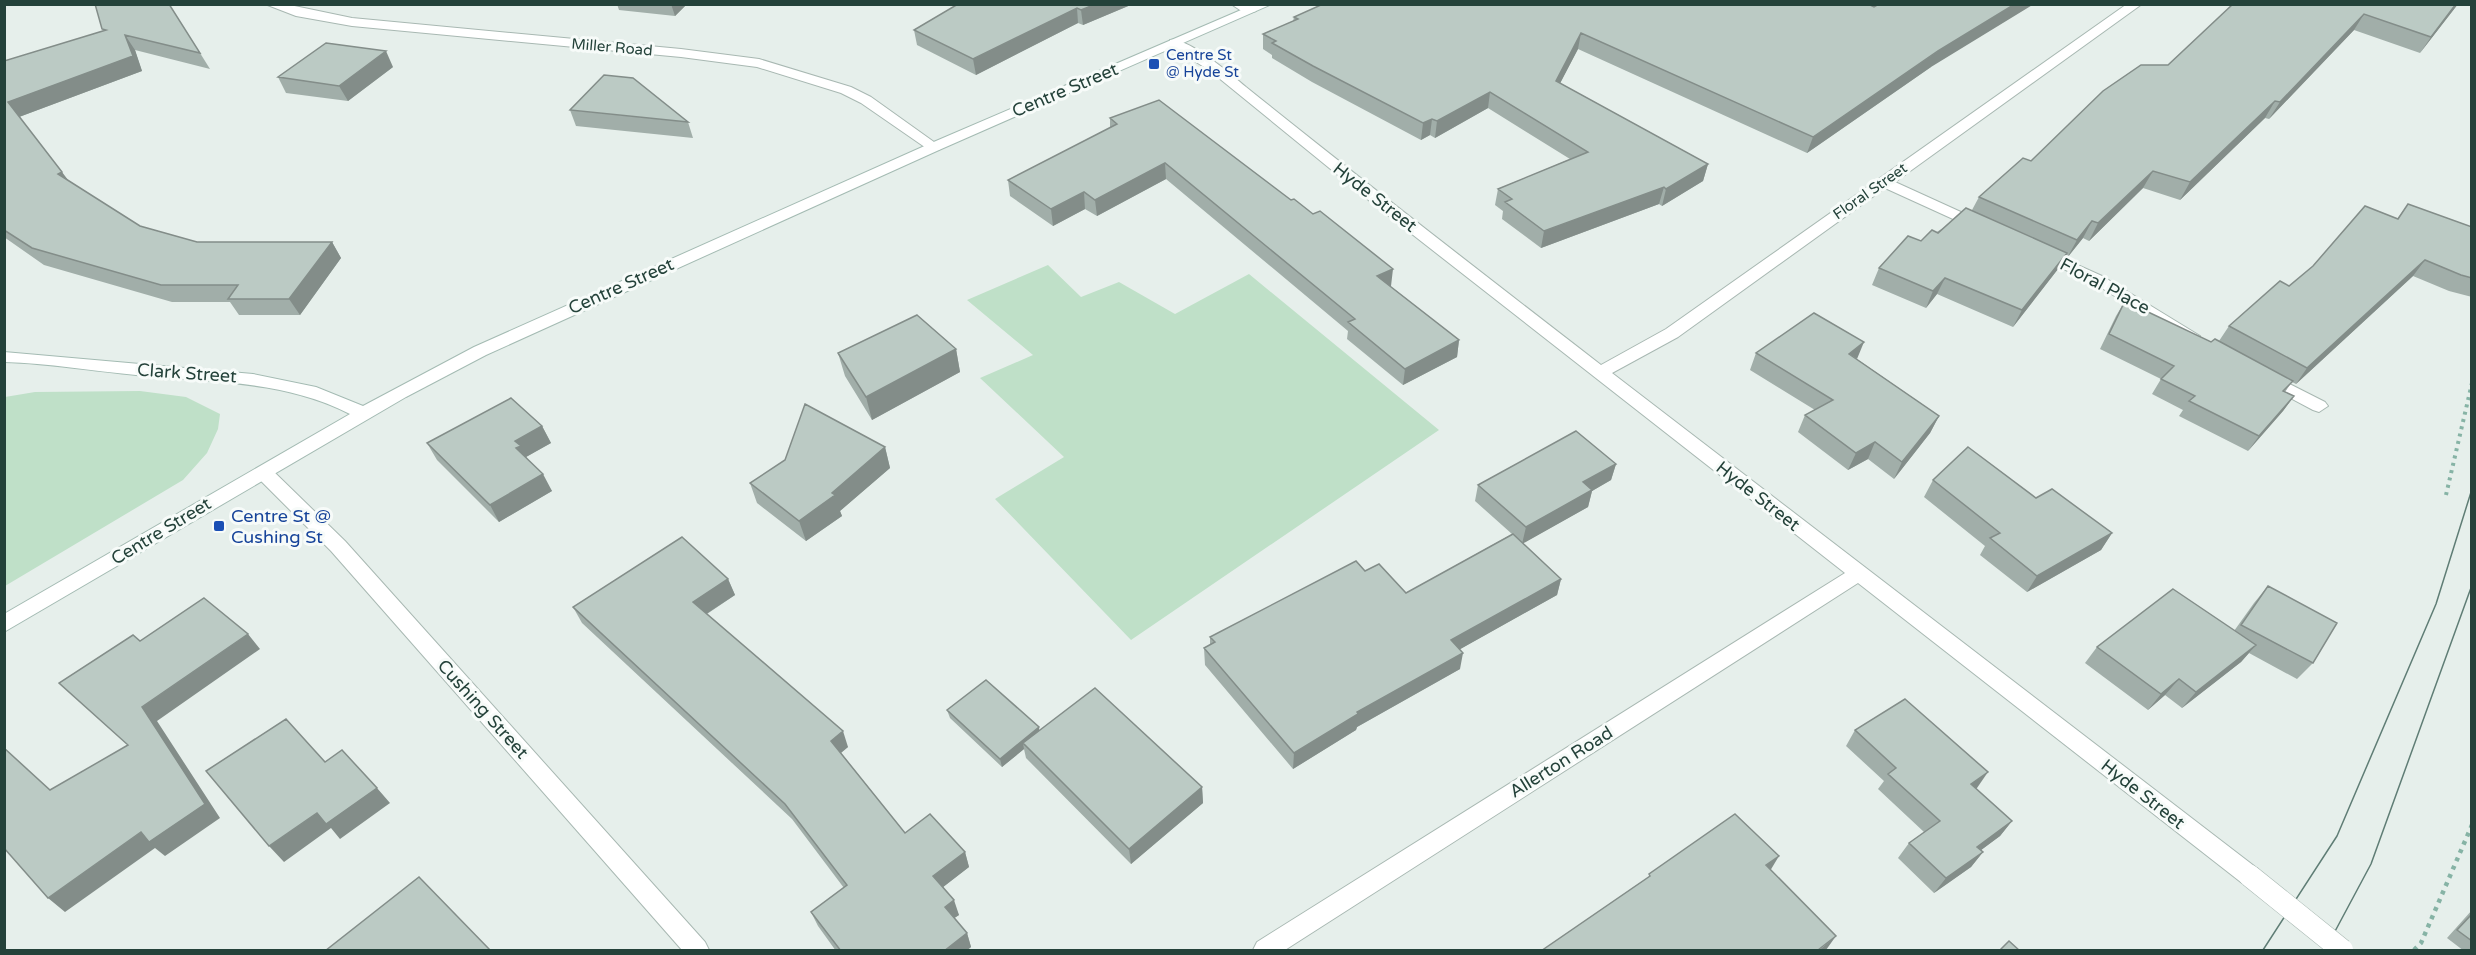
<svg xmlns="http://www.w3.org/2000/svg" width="2476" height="955" font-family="'Varela Round',sans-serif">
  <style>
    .green { fill: #bfe0c8 }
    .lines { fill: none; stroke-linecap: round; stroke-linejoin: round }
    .street-casing { stroke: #a8b8b2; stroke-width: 2 }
    .secondary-casing { stroke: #a4bbb3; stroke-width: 2 }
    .path-far1 { stroke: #86b3a5; stroke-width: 4; stroke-dasharray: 3 4.5; stroke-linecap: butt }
    .path { stroke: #86b3a5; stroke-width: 4.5; stroke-dasharray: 4 5; stroke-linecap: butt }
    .street { fill: #fff; fill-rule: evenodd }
    .secondary { fill: #fff; fill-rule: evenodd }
    .tram { stroke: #5f7d75; stroke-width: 1.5 }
    .street-bridge-casing { stroke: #a8b8b2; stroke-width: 23; stroke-linecap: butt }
    .street-bridge { stroke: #fff; stroke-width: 22 }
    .wall { fill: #a1aea9 }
    .shaded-wall { fill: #838d89 }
    .building { fill: #bbcac4; stroke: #838d89; stroke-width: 1.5 }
    .transit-dot { fill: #1a4fb4; stroke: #f7fbf9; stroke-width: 2 }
    .labels { text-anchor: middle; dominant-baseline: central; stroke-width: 6; stroke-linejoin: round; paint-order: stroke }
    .far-street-label { font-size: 15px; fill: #24423a; stroke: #f7fbf9 }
    .far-transit-label { font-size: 15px; fill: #164399; stroke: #f7fbf9; text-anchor: start }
    .street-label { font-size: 18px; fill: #24423a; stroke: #f7fbf9 }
    .transit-label { font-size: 18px; fill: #164399; stroke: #f7fbf9; text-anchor: start }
  </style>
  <rect width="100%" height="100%" fill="#e6efeb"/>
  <!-- green -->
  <path class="green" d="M1048,265L1081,297L1119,282L1175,314L1249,274L1439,430L1131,640L995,499L1064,457L980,378L1033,355L967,300Z
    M140,391L186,397L220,414L218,429L207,453L183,480L5,586V397L35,392Z"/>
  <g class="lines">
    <defs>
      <path id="street" d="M265,4H285L352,18L681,49L759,59L851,87L871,97L941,147L939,150H929L861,103L841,93L757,67L681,57L352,26L296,16Z
        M1231,4H1247L1256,11L1246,14Z
        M2127,4H2142L1895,182L1985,223L1987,226L1985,229H1975L1885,188L1678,337L1612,373L2258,869L2262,876L2258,883L2250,887L2242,883L1858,583L1285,950H1253L1257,942L1845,573L1371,202L1209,70L1170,46V40C1186,36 1232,75 1246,87C1363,181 1482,273 1601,365L1666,329Z
        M2040,248L2102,276L2200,336L2198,340H2186L2092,282L2035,256L2032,253Z
        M2266,372L2325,402L2328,406L2319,412L2313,410L2260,382L2258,378Z
        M264,467L270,468L345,541L705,942L709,950H682L331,551L258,478L255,473L258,468Z"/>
      <path id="secondary" d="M1255,4H1272L939,150L486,355L406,397L4,632V614L350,414C283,380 209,382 136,375C92,371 49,363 4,362V352L253,374L316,387L363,406L474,347L929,144Z"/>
    </defs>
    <!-- street casing -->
    <use href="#street" class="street-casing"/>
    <!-- secondary casing -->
    <use href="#secondary" class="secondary-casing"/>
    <!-- path-far1 -->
    <path class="path-far1" d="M2446,495L2472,383"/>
    <!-- path -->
    <path class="path" d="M2414,950L2421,943L2472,825"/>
    <!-- street -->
    <use href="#street" class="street"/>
    <!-- secondary -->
    <use href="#secondary" class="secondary"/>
    <!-- tram -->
    <path class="tram" d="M2263,950L2337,836L2436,604L2472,489
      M2325,950L2371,864L2472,585"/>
    <defs>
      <path id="street-bridge" d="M2250,876L2342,950"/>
    </defs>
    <!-- street-bridge casing -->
    <use href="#street-bridge" class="street-bridge-casing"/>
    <!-- street-bridge -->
    <use href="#street-bridge" class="street-bridge"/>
  </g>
  <!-- wall -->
  <path class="wall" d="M617,4H687L675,16L619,10Z
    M958,4H1133L1083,25L1078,23L976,75L917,45L914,30Z
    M1323,4L1931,67L1807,153L1578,49L1560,83L1708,164L1703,181L1662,206L1659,204L1541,248L1502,219L1503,211L1495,205L1498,189L1570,159L1488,108L1435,138L1430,135L1421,140L1312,82L1272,58V55L1263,49V34L1293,21L1294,17Z
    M2233,4H2458L2420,53L2354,30L2269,119L2265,118L2180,200L2143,188L2089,241L2083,238L2067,258L2065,257L2058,269L2013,327L1937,294L1926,308L1872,285L1879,268L1972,210L1979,197L2031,161L2168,65Z
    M102,29L200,53L210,69L135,50L142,71L19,117L68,181L140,226L197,242H332L341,258L300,315H239L230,302H172L44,265L4,237V61L103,31Z
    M393,67L348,101L286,93L278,77Z
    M570,110L688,122L693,138L576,126Z
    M1110,118L1391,286H1390L1459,340L1457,357L1403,385L1347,339L1348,331L1166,179L1097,216L1085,209L1053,226L1010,196L1008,180L1110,128Z
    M2408,204L2472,227V297L2449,291L2413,276L2296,384L2292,382L2285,392L2294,396L2283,411L2248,451L2179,416L2183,410L2152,394L2161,379L2100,349L2116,316L2125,301L2211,342L2219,341L2229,326L2289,286L2397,219Z
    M956,349L960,372L872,420L845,376L838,353Z
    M1756,353L1857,359L1939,416L1930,433L1894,479L1868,459L1848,470L1798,432L1805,415L1815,410L1750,370Z
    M542,426L551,443L526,457L552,491L499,522L437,460L427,443Z
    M885,447L890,468L840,511L842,516L806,541L757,503L750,483Z
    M1616,464L1611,480L1592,491L1588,507L1523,543L1561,579L1557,595L1460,649V669L1357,727L1356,730L1293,769L1205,665L1204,648L1210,645V637L1365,571L1406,593L1512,534L1475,501L1478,485Z
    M1933,480L2036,498L2112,533L2101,550L2027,592L1980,555L1985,546L1924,497Z
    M728,579L735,595L707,614L848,747L841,753L905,833L965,852L969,867L943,887L959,915L954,918L967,933L971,947L966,951H836L818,926L811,912L844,888L792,819L582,623L573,607Z
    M2268,586L2313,663L2297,679L2249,653L2241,662L2182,708L2165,695L2148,710L2085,663L2097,647L2234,631L2254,603Z
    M947,710L1039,730L1202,787L1203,803L1131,864L1026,758L1024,749L1002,767L950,718Z
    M1855,730L1976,789L2012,821L2000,836L1981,850L1983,852L1971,867L1934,893L1898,858L1909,843L1924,832L1878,789L1884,781L1846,746Z
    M2472,910V951H2464L2447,938Z"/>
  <!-- shaded-wall -->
  <path class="shaded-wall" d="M671,4H687L675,16Z
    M1096,4H1133L1083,25L1081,10Z
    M2015,4H2034L1931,67L1807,153L1813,137L1938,51Z
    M2456,4H2458L2420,53L2431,37Z
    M1077,8L1078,23L976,75L973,59Z
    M2364,14L2354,30L2269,119L2280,102Z
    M1581,33L1578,49L1553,97L1556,81Z
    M125,35L135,50L142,71L19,117L8,102Z
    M386,51L393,67L348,101L339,86Z
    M1490,92L1488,108L1435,138L1437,121Z
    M2275,101L2265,118L2180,200L2190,182Z
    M1432,119L1430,135L1421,140L1423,123Z
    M1165,163L1166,179L1097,216L1095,200Z
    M1708,164L1703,181L1662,206L1666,189Z
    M2153,171L2143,188L2089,241L2098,223Z
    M62,172L74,188L58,174Z
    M1664,187L1659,204L1541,248L1544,231Z
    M1084,192L1085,209L1053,226L1051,209Z
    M2092,221L2083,238L2067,258L2077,240Z
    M332,242L341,258L300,315L289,299Z
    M2067,253L2058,269L2013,327L2022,310Z
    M2425,260L2413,276L2296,384L2307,368Z
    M1393,269L1391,286L1375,293L1377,276Z
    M1945,278L1937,294L1926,308L1933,291Z
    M1459,340L1457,357L1403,385L1405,369Z
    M1864,342L1857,359L1849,354Z
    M956,349L960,372L872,420L866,397Z
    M2294,396L2283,411L2248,451L2259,436Z
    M1939,416L1930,433L1894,479L1902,462Z
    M542,426L551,443L526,457L529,462L516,448L515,441Z
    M1875,442L1868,459L1848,470L1856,453Z
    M885,447L890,468L840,511L842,516L806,541L799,521Z
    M1616,464L1611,480L1592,491L1588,507L1522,544L1526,527L1583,482Z
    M543,474L552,491L499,522L490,505Z
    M2112,533L2101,550L2027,592L2037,576Z
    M728,579L735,595L700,618L693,602Z
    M1561,579L1557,595L1448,656L1451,640Z
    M248,634L260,649L157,721L220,818L165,856L155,848L65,912L48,898L141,832L142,707Z
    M2256,645L2241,662L2182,708L2196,692Z
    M1463,653L1460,669L1357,727L1356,730L1293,769L1294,753L1357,712Z
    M2179,679L2165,695L2148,710L2161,694Z
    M1039,727L1040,736L1023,743L1024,749L1002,767L1000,759Z
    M843,731L848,747L837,756L831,741Z
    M1988,772L1977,788L1960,800L1971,784Z
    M1202,787L1203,803L1131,864L1129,849Z
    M377,788L390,803L340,839L331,828L284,862L269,846L317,813Z
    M2012,821L2000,836L1965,862L1977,847Z
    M965,852L969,867L938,891L933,876Z
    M1983,852L1971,867L1934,893L1946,878Z
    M1779,856L1770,871L1766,865Z
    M954,900L959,915L950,921L945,907Z
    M967,933L971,947L966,951H944Z
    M1836,936L1826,950L1818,951Z"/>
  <!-- building -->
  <path class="building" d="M95,4H169L200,53L125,35L133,56L8,102L62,172L58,174L140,226L197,242H332L289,299H228L238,285H161L32,248L4,230V61L106,30L102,29Z
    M958,4H1096L1081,10L1077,8L973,59L914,30Z
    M1323,4H1868L1874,7L1879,4H2015L1938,51L1813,137L1581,33L1556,81L1708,164L1666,189L1664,187L1544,231L1505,202L1512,199L1498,189L1588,152L1490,92L1437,121L1432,119L1423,123L1313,66L1272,43L1276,41L1263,34L1298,19L1294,17Z
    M2233,4H2456L2431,37L2364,14L2280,102L2275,101L2190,182L2153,171L2098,223L2092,221L2077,240L1979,197L2023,158L2031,161L2103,91L2141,65H2168Z
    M326,43L386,51L339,86L278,77Z
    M604,75L633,78L688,122L570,110Z
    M1159,100L1291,200L1294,199L1313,214L1320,211L1393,269L1377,276L1459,340L1405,369L1348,322L1355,319L1165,163L1095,200L1084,192L1051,209L1008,180L1117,124L1110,118Z
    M2408,204L2472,227V278L2461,275L2425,260L2307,368L2229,326L2280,281L2289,286L2313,266L2365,206L2398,219Z
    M1966,208L2067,253L2022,310L1945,278L1933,291L1879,268L1908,236L1921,241L1932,230L1938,233Z
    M2125,301L2211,342L2215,339L2293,381L2283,391L2294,396L2259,436L2189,401L2195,396L2161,379L2174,366L2109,334Z
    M1814,313L1864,342L1849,354L1939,416L1902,462L1875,442L1856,453L1805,415L1833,400L1756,353Z
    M917,315L956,349L866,397L838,353Z
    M511,398L542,426L515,441L521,446L516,448L543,474L490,505L427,443Z
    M805,404L885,447L832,493L835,495L799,521L750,483L785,460Z
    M1576,431L1616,464L1583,482L1592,490L1526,527L1478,485Z
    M1968,447L2036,498L2052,489L2112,533L2037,576L1990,538L2000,533L1933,480Z
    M1513,534L1561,579L1451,640L1463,653L1357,712L1358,714L1294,753L1204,648L1215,642L1210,637L1356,561L1365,571L1379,564L1406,593Z
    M682,537L728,579L693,602L843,731L831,741L905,833L930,814L965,852L933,876L954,900L945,907L967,933L944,951H841L811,912L847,885L785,804L573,607Z
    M2268,586L2337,623L2313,663L2241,625Z
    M2173,589L2256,645L2196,692L2179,679L2161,694L2097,647Z
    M204,598L248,634L142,707L205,804L149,842L141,832L48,898L4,848V748L50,790L128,745L59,683L133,635L140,641Z
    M986,680L1039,727L1000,759L947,710Z
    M1095,688L1202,787L1129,849L1023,743Z
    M1905,699L1988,772L1971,784L2012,821L1977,847L1983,852L1946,878L1909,843L1940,821L1888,774L1896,768L1855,730Z
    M286,719L325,762L342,750L377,788L326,824L317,813L269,846L206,771Z
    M1735,814L1779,856L1766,865L1836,936L1818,950L1819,951H1541L1650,876L1649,874Z
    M419,877L490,950L325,951Z
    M2472,914V941L2457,930Z
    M2009,941L2020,951H1999Z"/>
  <!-- markers -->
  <g class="transit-dot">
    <rect x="1148" y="58" width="12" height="12" rx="3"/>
    <rect x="213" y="520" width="12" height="12" rx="3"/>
  </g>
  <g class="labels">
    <!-- far-street labels -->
    <g class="far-street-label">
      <text transform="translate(612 47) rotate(5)">Miller Road</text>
      <text transform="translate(1870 191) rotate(-35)">Floral Street</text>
    </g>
    <!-- far-transit labels -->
    <g class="far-transit-label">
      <text x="1166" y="55">Centre St<tspan x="1166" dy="17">@ Hyde St</tspan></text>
    </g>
    <!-- street labels -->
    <g class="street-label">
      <text transform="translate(1065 90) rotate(-23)">Centre Street</text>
      <text transform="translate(1375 197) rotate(38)">Hyde Street</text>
      <text transform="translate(621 286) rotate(-24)">Centre Street</text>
      <text transform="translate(2105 286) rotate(28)">Floral Place</text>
      <text transform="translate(187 373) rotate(4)">Clark Street</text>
      <text transform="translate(1758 496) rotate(38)">Hyde Street</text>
      <text transform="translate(161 531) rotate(-31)">Centre Street</text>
      <text transform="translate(483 709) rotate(48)">Cushing Street</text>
      <text transform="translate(1561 762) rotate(-32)">Allerton Road</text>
      <text transform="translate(2143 794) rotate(38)">Hyde Street</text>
    </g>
    <!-- transit labels -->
    <g class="transit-label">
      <text x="231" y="516">Centre St @<tspan x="231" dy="21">Cushing St</tspan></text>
    </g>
  </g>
  <!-- border -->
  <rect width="2476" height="955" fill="none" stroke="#24423a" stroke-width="12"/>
</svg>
